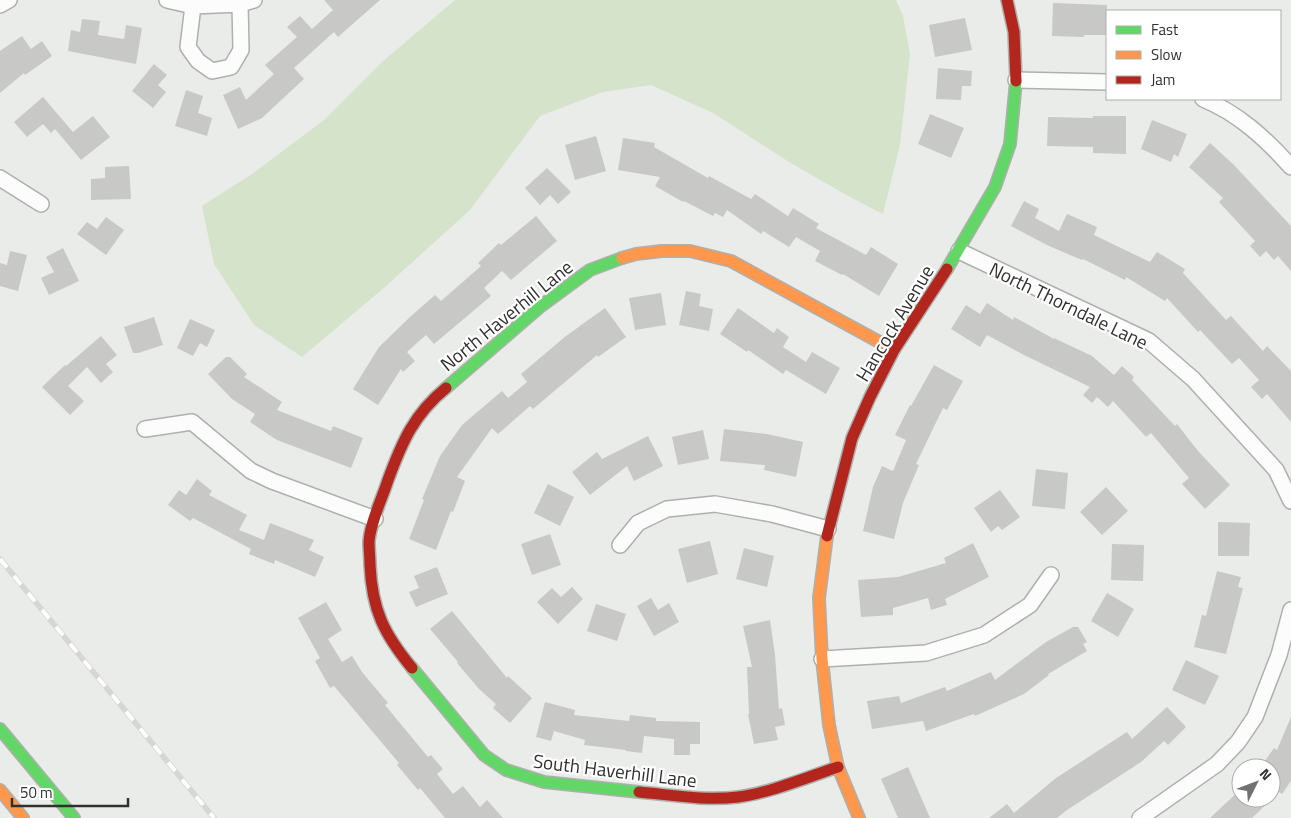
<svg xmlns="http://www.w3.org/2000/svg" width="1291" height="818" font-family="'Titillium Web',sans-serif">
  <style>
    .green { fill: #d4e3ca }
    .building { fill: #c8c9c7 }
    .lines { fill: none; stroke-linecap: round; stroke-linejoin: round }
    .street-casing { stroke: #aeb0ad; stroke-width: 18 }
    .fast-casing { stroke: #aeb0ad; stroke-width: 14 }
    .slow-casing { stroke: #aeb0ad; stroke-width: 14 }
    .jam-casing { stroke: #aeb0ad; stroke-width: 14 }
    .street { stroke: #fcfcfc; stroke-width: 15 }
    .fast { stroke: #63d668; stroke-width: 11 }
    .slow { stroke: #ff974d; stroke-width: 11 }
    .jam { stroke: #b3261e; stroke-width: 11 }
    .rail-casing { stroke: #d6d6d5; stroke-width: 5.5 }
    .rail { stroke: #fff; stroke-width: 4; stroke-dasharray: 11; stroke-linecap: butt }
    .labels { text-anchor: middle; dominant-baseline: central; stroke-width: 4.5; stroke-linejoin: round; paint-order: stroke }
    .street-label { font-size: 19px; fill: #2f312f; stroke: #fff }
  </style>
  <rect width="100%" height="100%" fill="#eaece9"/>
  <!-- green -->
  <path class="green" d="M455,0H896L903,16L910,54L900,145L883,214L850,197L789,162L713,113L651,85L603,92L540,116L470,210L385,287L302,357L254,325L214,264L202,206L252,174L324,120L382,62Z"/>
  <!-- building -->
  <path class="building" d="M324,0H380L338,37L334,32L294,68L304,79L262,118L238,129L223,95L240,87L246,100L274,74L265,65L297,37L287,27L300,16L312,29L333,10Z
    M1053,3L1107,5V35H1084V37L1052,36Z
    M965,18L972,50L935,57L929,25Z
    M82,19L100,21L98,35L124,39L126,25L142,28L136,64L68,51L71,30L80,32Z
    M22,36L31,49L42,41L52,56L25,75L24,73L0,93V51Z
    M154,64L167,75L158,85L166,92L153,108L132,91Z
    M938,68L972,71L971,86H962L961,100L936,99Z
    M186,90L203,96L198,113L212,118L207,136L175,126Z
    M43,97L73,132L93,116L110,137L81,160L55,129L51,133L43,124L27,137L14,122Z
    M930,114L964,128L951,158L918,144Z
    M1093,116H1126V154L1093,153V147L1047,146L1048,117L1093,118Z
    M1152,120L1187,134L1178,157L1174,154L1171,162L1141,149Z
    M596,136L606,171L575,180L565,145Z
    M623,138L655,143L654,147L708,178L709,176L751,199L755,194L788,216L793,208L819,224L816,228L866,255L871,247L898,264L879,296L843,274L842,275L815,261L820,251L796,237L789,247L763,231L761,234L727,210L723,217L715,213L713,216L684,201L683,202L655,186L660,177L618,170Z
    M1210,143L1234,165L1291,226V271L1278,256L1274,260L1266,251L1260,257L1250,246L1255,241L1219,202L1223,198L1189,167Z
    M129,166L131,199L91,200V179L105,178V167Z
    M547,168L571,192L558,204L550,195L540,205L525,188Z
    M1024,201L1039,209L1035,218L1059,231L1067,214L1097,227L1094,235L1150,262L1157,252L1185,269L1183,273L1226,320L1231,316L1263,351L1267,346L1291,371V422L1267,394L1262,399L1251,387L1259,380L1239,358L1232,364L1200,330L1198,332L1167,298L1165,301L1126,277L1125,280L1083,259L1082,260L1049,246L1011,226Z
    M536,216L557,241L511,280L502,271L484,288L491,296L434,344L426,335L407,352L415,361L403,372L401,369L378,405L353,389L379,347L410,317L435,295L441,301L481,266L478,263L499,243L501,245Z
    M106,217L124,230L106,255L77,234L87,222L97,229Z
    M63,248L79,281L49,295L41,278L54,272L46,257Z
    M10,251L27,255L18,291L0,286V263L7,265Z
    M686,291L701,294L699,306L713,309L709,331L679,325Z
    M661,293L666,325L635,330L629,298Z
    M987,303L1013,320L1014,317L1054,339V338L1092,356L1114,375L1122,366L1134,377L1132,380L1175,426L1177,424L1198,451L1230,485L1205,509L1182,484L1189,478L1151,433L1146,437L1113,401L1108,407L1097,397L1092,403L1083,395L1090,387L1024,355L987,335L980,347L951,329L966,305L980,314Z
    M605,308L626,337L598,357L597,355L533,409L530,406L498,434L492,428L457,477L465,481L453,512L451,511L436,550L409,539L424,500L422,499L440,456L462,425L502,391L508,398L527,382L521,374L566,336Z
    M738,308L774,333L777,328L789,337L783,347L806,362L812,352L840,368L826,394L786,370L783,374L748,350L747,352L720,334Z
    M154,317L163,345L138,353H133L124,327Z
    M190,319L215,330L207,347L200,343L193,356L177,348Z
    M101,336L117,355L106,364L113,372L101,383L87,367L68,386L84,401L70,415L42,387L65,365L66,366Z
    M226,357H230L247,374L244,377L282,402L277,410L331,431L333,426L363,438L351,468L277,440L250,422L255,414L232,399L208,374Z
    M934,365L963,381L947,410L943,408L916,464L919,465L903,503L894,539L863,531L873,487L882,466L893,471L906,440L895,435L910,405L911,406Z
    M724,429L767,434L803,442L796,477L764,470L765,465L720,461Z
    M703,430L709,459L678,465L672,437Z
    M648,436L663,466L634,481L627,466L590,495L572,472L597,452L602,459Z
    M1036,469L1068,473L1065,509L1032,506Z
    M197,479L212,491L209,495L247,515L239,530L264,540L270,523L314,540L309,550L324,557L315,577L275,560L274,564L249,554L251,549L193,518L190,521L168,505L179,490L186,495Z
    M548,484L574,497L560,526L534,513Z
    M1106,487L1128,511L1102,535L1080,512Z
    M1000,490L1020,517L1002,530L998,526L991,532L974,508Z
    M1218,522L1250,523L1249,556H1218Z
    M550,534L561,565L532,575L521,544Z
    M710,541L718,574L687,583L678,549Z
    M973,543L989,577L945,599L947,605L931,610L928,598L893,608V615L861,617L858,580L898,577L946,563L944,558Z
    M1112,544L1144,545L1143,581L1111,580Z
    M744,548L774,556L767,587L736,579Z
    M437,567L448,594L416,607L409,592L419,588L414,576Z
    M1217,571L1241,577L1238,587L1243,588L1226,654L1194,647L1202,615L1206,616Z
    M572,587L583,599L558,624L537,602L552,588L561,597Z
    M1107,593L1134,609L1118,637L1091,621Z
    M651,598L658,610L669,603L679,622L654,636L637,606Z
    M326,602L342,630L328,639L342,662L352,656L362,672L388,703L385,705L428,757L431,755L443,769L437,774L453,794L463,786L480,807L487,800L503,818H445L420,788L418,790L397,765L399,763L334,686L330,688L315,661L320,658L298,618Z
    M596,604L626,614L617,641L587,631Z
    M452,611L507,678L508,676L532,698L510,723L493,708L496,704L479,689L457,663L458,662L430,629Z
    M770,620L775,655L779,709L782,708L785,725L775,727L778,740L754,744L748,714H749L747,667H752L743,626Z
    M1073,627H1078L1087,642L1083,644L1087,651L1048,674L1049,675L1024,694L975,716L974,714L926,731L923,721L872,729L867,701L899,696L901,703L945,687L947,691L991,672L995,680L1046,642Z
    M1186,660L1219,676L1205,705L1172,690Z
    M545,702L575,710L574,715L629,721L630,715L656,718V721L700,722V744H690V755H674V739L644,736L642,753L626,751V750L584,745L585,740L554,731L551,741L536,737Z
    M1167,707L1186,727L1168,745L1164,741L1141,762L1067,810L1057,818H989L1007,804L1014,813L1056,778L1127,732L1132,739Z
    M1291,717V781L1282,794L1279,792L1252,818H1210L1241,789V798H1271V768H1260L1274,748L1277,750Z
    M908,767L930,818H898L881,779Z"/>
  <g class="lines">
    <defs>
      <path id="street" d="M167,0L193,6L240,4L254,0
        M0,5L9,0
        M193,6L188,47L198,61L212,71L231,67L241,50L240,4
        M1016,80L1107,82
        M1203,99C1238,113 1266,139 1291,167
        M0,178L41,204
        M959,251L1149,341L1193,379L1276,470L1291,501
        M145,429L192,422L251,471L272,481L375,519
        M620,545L638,523L667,509L715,504L772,514L828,529
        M822,659L926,653L984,635L1030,605L1051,575
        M1140,818L1217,764L1238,742L1255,717L1279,655L1291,610"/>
      <path id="fast" d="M947,269L995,187L1010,144L1016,81
        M446,388L541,306L590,270L622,258
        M412,668L484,755L506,770L544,782L639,792
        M0,729L74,818"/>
      <path id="slow" d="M622,258L636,254L662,251H690L731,261L894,350
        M827,536L819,598L822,659L829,725L838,767L859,818
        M0,790L23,818"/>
      <path id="jam" d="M1007,0L1014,32L1016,81
        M827,536L852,438L870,397L894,350L947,269
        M412,668C384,634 372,610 370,565C370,558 369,550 369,542C370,523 382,499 388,480C402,442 414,414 446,388
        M639,792C672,795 705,801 738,797C769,793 808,777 838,767"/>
    </defs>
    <!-- street casing -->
    <use href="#street" class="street-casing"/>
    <!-- fast casing -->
    <use href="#fast" class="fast-casing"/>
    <!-- slow casing -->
    <use href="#slow" class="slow-casing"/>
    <!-- jam casing -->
    <use href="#jam" class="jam-casing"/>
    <!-- street -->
    <use href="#street" class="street"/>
    <!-- fast -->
    <use href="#fast" class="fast"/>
    <!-- slow -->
    <use href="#slow" class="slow"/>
    <!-- jam -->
    <use href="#jam" class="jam"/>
    <defs>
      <path id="rail" d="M0,559L214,818"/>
    </defs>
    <!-- rail casing -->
    <use href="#rail" class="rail-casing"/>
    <!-- rail -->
    <use href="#rail" class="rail"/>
  </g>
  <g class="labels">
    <!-- street labels -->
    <g class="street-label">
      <text transform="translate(1069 305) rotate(26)">North Thorndale Lane</text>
      <text transform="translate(506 315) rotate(-39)">North Haverhill Lane</text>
      <text transform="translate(894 323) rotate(-59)">Hancock Avenue</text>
      <text transform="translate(615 770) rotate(7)">South Haverhill Lane</text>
    </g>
  </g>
  <!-- legend -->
  <rect x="1106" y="10" width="175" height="90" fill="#ffffff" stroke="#acadac"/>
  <rect x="1116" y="26" width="25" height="8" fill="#63d668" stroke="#acadac"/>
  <text x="1151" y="35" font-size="15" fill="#2f312f">Fast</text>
  <rect x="1116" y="51" width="25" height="8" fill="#ff974d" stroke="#acadac"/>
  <text x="1151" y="60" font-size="15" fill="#2f312f">Slow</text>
  <rect x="1116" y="76" width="25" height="8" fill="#b3261e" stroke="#acadac"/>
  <text x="1151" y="85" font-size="15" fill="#2f312f">Jam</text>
  <!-- north arrow -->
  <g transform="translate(1256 783) rotate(48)"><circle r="24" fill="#ffffff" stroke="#acadac"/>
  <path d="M0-4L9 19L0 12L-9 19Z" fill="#707270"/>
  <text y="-8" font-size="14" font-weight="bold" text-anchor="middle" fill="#2f312f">N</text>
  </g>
  <!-- scale -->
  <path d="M12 798v8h116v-8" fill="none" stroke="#2f312f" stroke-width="2.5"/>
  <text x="20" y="798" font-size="15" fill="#2f312f" stroke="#ffffff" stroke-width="4" paint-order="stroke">50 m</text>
</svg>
